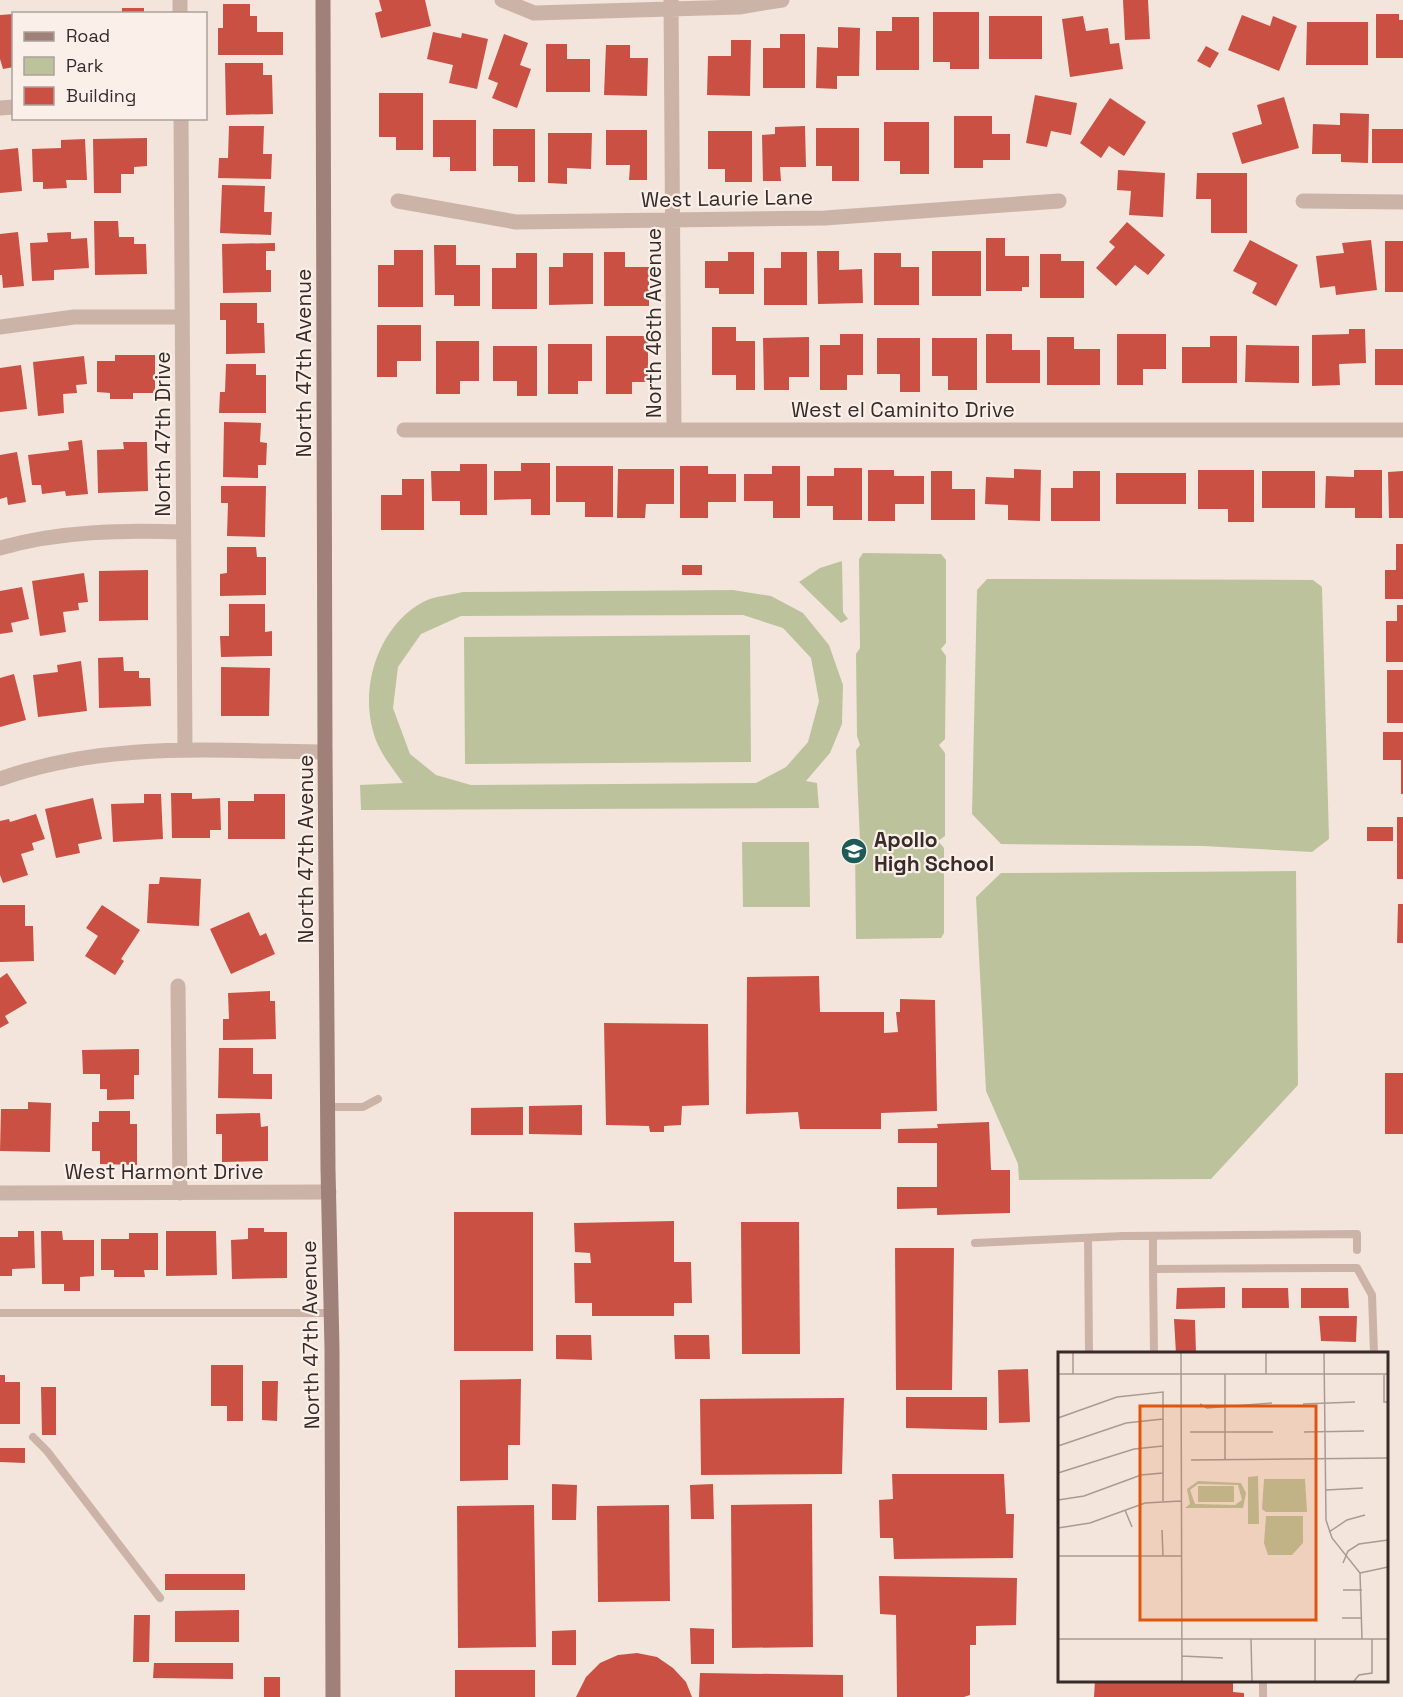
<svg xmlns="http://www.w3.org/2000/svg" width="1403" height="1697" font-family="'Space Grotesk',sans-serif">
  <style>
    .green { fill: #bcc39c; fill-rule: evenodd }
    .building { fill: #ca5044 }
    .lines { fill: none; stroke-linecap: round; stroke-linejoin: round }
    .lane { stroke: #ccb3a8; stroke-width: 8 }
    .street { stroke: #ccb3a8; stroke-width: 15 }
    .secondary { stroke: #9f8179; stroke-width: 15 }
    .labels { text-anchor: middle; dominant-baseline: central; stroke-width: 4.5; stroke-linejoin: round; paint-order: stroke }
    .street-label { font-size: 21px; fill: #382b28; stroke: #faf0e9 }
    .poi-label { font-size: 21px; font-weight: bold; fill: #382b28; stroke: #faf0e9; text-anchor: start }
    .inset-road { fill: none; stroke: #a89b94; stroke-width: 1.5 }
    .view { fill: #df570d; fill-opacity: 0.15; stroke: #df570d; stroke-width: 3 }
    .inset-edge { fill: none; stroke: #382b28; stroke-width: 3 }
  </style>
  <rect width="100%" height="100%" fill="#f3e5dc"/>
  <!-- green -->
  <path class="green" d="M863,553L941,554L946,560V643L941,649L946,656L945,739L939,745L945,753V836L938,841L944,848V933L941,938L856,939L855,846L860,841L856,750L860,745L857,736L856,654L860,648L859,559Z
    M842,561L843,612L848,619L841,623L799,582L820,568Z
    M987,579L1313,580L1322,587L1329,839L1312,852L1203,846L1001,844L972,814L977,590Z
    M733,590L771,596L803,613L829,645L843,685L842,724L830,753L806,781L817,783L819,808L361,810L360,785L403,783C391,766 378,751 373,731C360,685 379,626 423,602C434,596 451,595 463,592ZM743,615L783,628L811,658L819,701L808,742L786,767L756,783L471,785L436,775L410,754L393,708L398,667L421,634L461,616Z
    M750,635L751,762L465,764L464,637Z
    M742,842H809L810,907H743Z
    M1296,871L1298,1085L1211,1179L1019,1180L1018,1164L986,1091L976,897L1001,873Z"/>
  <!-- building -->
  <path class="building" d="M379,0H425L431,26L381,38L375,13L382,11Z
    M1123,0H1148L1150,39L1125,40Z
    M223,4H250V16H257V32H283V55H218V28H223Z
    M122,8H144V14H122Z
    M933,12H979V69H950V62H933Z
    M14,14V67L3,69L0,59V15Z
    M1376,14H1399V20H1403V58H1376Z
    M1242,15L1270,26L1273,16L1297,26L1279,71L1228,50Z
    M989,16H1042V59H989Z
    M1083,16L1086,31L1108,28L1110,44L1119,43L1123,69L1070,77L1062,19Z
    M892,17H919V70H876V31H892Z
    M1307,22H1368V65H1306Z
    M838,27L860,28L859,76H837V89L816,88L817,47L838,48Z
    M433,32L461,38L462,33L488,39L477,89L449,83L453,65L427,59Z
    M504,34L528,43L520,65L531,69L517,108L492,98L498,83L488,79Z
    M780,34H805V88H763V48H780Z
    M731,40H751L750,96L707,95L708,56H731Z
    M546,44H567V59H590V92H546Z
    M606,45H630V58H648L647,96L604,95Z
    M1206,46L1219,53L1210,68L1197,61Z
    M225,63H263V75H272L273,114L226,115Z
    M379,93H423V150H396V137H379Z
    M1035,95L1077,103L1071,135L1051,131L1047,147L1026,143Z
    M1284,97L1299,148L1242,164L1232,133L1262,124L1257,105Z
    M1110,98L1146,122L1124,156L1109,146L1101,158L1080,143Z
    M1340,113L1369,114L1368,163L1341,162V154H1312L1313,124L1340,125Z
    M954,116H992V134H1010V160H983V168H954Z
    M433,120H476V171H450V157H433Z
    M884,122H929V174H900V161H884Z
    M229,126H264L263,154H272L271,179L218,178L219,158H228Z
    M805,126L806,167H780L781,181H763L762,135L775,134V127Z
    M816,128H859V181H832V166H816Z
    M493,129H535V182H518V166H493Z
    M1372,129H1403V163H1372Z
    M606,130H647V180H629L630,165H606Z
    M708,131H752V182H725V169H708Z
    M548,133H592L591,169L567,168V184L548,183Z
    M147,138V166L134,167V174H121V193H94L93,139Z
    M85,139L87,180H66L67,188L43,189V182H33L32,149L61,148V140Z
    M18,148L22,191L0,193V150Z
    M1118,170L1165,173L1163,217L1129,215L1131,191L1117,190Z
    M1197,173H1247V233H1211V199H1196Z
    M222,185L265,186L264,212H272L271,235L220,233Z
    M94,221H118L119,237H134V244H146L147,274L95,275Z
    M1127,222L1165,255L1148,275L1135,265L1116,286L1096,268L1115,247L1109,242Z
    M18,232L24,286L3,288L2,275H0V234Z
    M71,232V239L87,238L89,268L54,270V280L32,281L30,243L48,242L47,233Z
    M986,238H1005V256H1029V287H1022V291H986Z
    M1250,240L1298,265L1276,306L1252,293L1257,283L1233,271Z
    M1371,240L1377,290L1336,295L1335,286L1320,288L1316,256L1344,253L1342,243Z
    M1385,241H1403V292H1385Z
    M275,243V251H266V270H271V292L223,293L222,244Z
    M434,245H456V265H480V306H454V295H435Z
    M394,250H423V307H378V265H394Z
    M817,251H839V270L862,269L863,303L818,304Z
    M932,251H981V296H932Z
    M604,252H625V267H649V306H604Z
    M728,252H754V294H719V288H705V261H728Z
    M781,252H807V305H764V268H781Z
    M516,253H537V309H492V268H516Z
    M563,253H593V304L549,305V267H563Z
    M874,253H901V267H919V305H874Z
    M1040,254H1061V261H1084V298H1040Z
    M220,303H257V323H264L265,353L226,354V320H220Z
    M377,325H421V361H397V377H377Z
    M712,327H736V341H755V390H736V375H712Z
    M1349,329H1365L1366,363L1339,364L1340,385L1312,386V335L1349,334Z
    M840,334H863V375H847V390H820V345H840Z
    M986,334H1012V350H1040V383H986Z
    M1117,334H1166V369H1143V385H1117Z
    M606,336H648V382H632V394H606Z
    M1210,336H1237V383H1182V347H1210Z
    M809,337V377H789V390H764L763,338Z
    M1047,337H1074V349H1100V385H1047Z
    M877,338H920V392H900V374H877Z
    M932,338H977V390H948V376H932Z
    M436,341H479V381H460V394H436Z
    M548,344H592V381H578V394H548Z
    M1246,345L1299,346V383L1245,382Z
    M493,346H537V396H517V381H493Z
    M1375,349H1403V385H1375Z
    M115,355H155V393H133V399H110V393L97,392V361H115Z
    M84,356L87,384L76,385L77,393L63,394L64,413L38,416L33,362Z
    M226,364H256V375H266V413H219L220,392H225Z
    M21,365L27,409L0,412V368Z
    M224,422L261,423L260,442L267,443L266,465H258V478L223,477Z
    M82,440L88,494L66,496L65,491L42,494L41,485H32L28,455L69,450L68,442Z
    M123,442H147L148,491L98,493L97,450L124,449Z
    M17,452L26,502L8,505L7,497L0,499V455Z
    M521,463H550V515H531V499L494,500V471H521Z
    M460,464H487V515H460V501H432L431,471H460Z
    M556,466H613V517H585V502H556Z
    M680,466H708V474H736V502H708V518H680Z
    M772,466H800V518H773V501H744V474H772Z
    M834,468H862V520H833V506H807V476H834Z
    M618,469H674V504H646L645,518H617Z
    M1014,469L1041,470L1040,521L1008,520V505L985,504L986,477L1014,478Z
    M868,470H894V476H924V504H895V521H868Z
    M1198,470H1254V522H1228V509H1198Z
    M1354,470H1382V518H1355V508H1325L1326,476L1354,477Z
    M931,471H952V489H975V520H931Z
    M1073,471H1100V521H1051V488H1073Z
    M1262,471H1315V508H1262Z
    M1403,471V518H1389L1388,472Z
    M1116,473H1186V504H1116Z
    M402,479H424V530H381V495H402Z
    M221,486H266L265,537L227,536L228,503H221Z
    M1396,544H1403V599H1385V570H1396Z
    M227,547H256L257,557H266V595L220,596V574L227,573Z
    M682,565H702V575H682Z
    M148,570V620L99,621V571Z
    M84,573L88,602L78,603L79,610L63,612L66,632L40,636L32,581Z
    M22,587L29,619L11,623L13,632L0,634V591Z
    M229,604H265V632L272,631V656L221,657L220,636H229Z
    M1397,605H1403V662H1386V621H1397Z
    M123,657L124,671H139V678H150L151,706L99,708L98,658Z
    M81,661L87,711L38,717L33,675L58,672L57,665Z
    M221,667L270,668L269,716H221Z
    M1387,670H1403V723H1387Z
    M14,674L26,720L0,727V678Z
    M1383,732H1403V794H1401V760H1383Z
    M171,793H192V799L220,798L221,830H210V838H172Z
    M144,794H161L163,839L113,842L111,804L144,803Z
    M254,794H285V839H228V801H254Z
    M93,798L102,839L78,844L80,853L56,858L45,809Z
    M36,814L45,839L32,843L34,850L21,854L28,875L3,883L0,875V821L9,819L10,822Z
    M1397,817H1403V879H1397Z
    M1367,827H1393V841H1367Z
    M160,877L201,879L199,926L147,923L149,884H159Z
    M1398,904H1403V943H1397Z
    M0,905H25V926H33L34,961L0,962Z
    M102,905L140,930L121,959L124,961L115,975L85,956L98,936L86,928Z
    M249,912L260,936L266,933L275,954L231,974L210,929Z
    M7,973L27,1003L5,1016L9,1023L0,1028V978Z
    M819,976L820,1012H884V1033L898,1032L896,1012H900V999L935,1000L937,1111L881,1113V1129H800L798,1112L746,1114L747,977Z
    M270,991V1001H275L276,1039L223,1040V1019H229L228,993Z
    M604,1023L708,1024L709,1105L682,1106L681,1125L664,1126V1132H650L649,1126L606,1125Z
    M219,1048H253V1074H272V1099L218,1098Z
    M139,1049V1075H134V1099L107,1100V1089H100V1074H83L82,1050Z
    M1385,1073H1403V1134H1385Z
    M28,1102L51,1103L50,1152L0,1151L1,1109H28Z
    M582,1105V1135L529,1134V1106Z
    M523,1107V1135H471V1108Z
    M99,1111H130V1124H137V1165L100,1164V1151H92V1122H99Z
    M260,1113L261,1127L268,1126V1161L222,1162V1134H216V1114Z
    M989,1122L991,1170H1010V1213L937,1215V1208L897,1209V1187H937V1143H898V1129L938,1128L937,1124Z
    M454,1212H533V1351H454Z
    M674,1221V1262H691L692,1303H674V1316H592V1303H575L574,1263H591L590,1253L575,1252L574,1223Z
    M741,1222H799L800,1354H742Z
    M248,1228H264V1232H287V1278L232,1279L231,1240L248,1239Z
    M18,1231H34L35,1268L12,1269V1276H0V1237H18Z
    M41,1231H62L63,1240H94V1276L80,1277V1291H64V1284H42Z
    M166,1231H216L217,1275L166,1276Z
    M129,1233H158V1270H144L145,1277H114V1270H101V1239H129Z
    M895,1248H954L952,1390H896Z
    M1225,1287V1308L1176,1309L1177,1288Z
    M1242,1288H1288L1289,1308H1242Z
    M1301,1288H1348L1349,1308H1301Z
    M1319,1316H1357L1356,1342L1321,1341Z
    M1174,1319L1195,1320L1196,1354H1176Z
    M556,1335H591L592,1360L556,1359Z
    M674,1335H709L710,1359H675Z
    M211,1365H243V1421H227V1406H211Z
    M1028,1369L1030,1422L999,1423L998,1370Z
    M0,1375H5V1382H20V1424H0Z
    M521,1379L520,1445H508V1480L460,1481V1380Z
    M262,1381H278L277,1421L262,1420Z
    M41,1387H56V1435H42Z
    M906,1397H987V1430L906,1428Z
    M844,1398L842,1474L701,1475L700,1399Z
    M0,1448H25V1463L0,1462Z
    M892,1474H1004L1006,1514H1014L1013,1558L894,1559L893,1538H880L879,1500L893,1499Z
    M552,1484L577,1485L576,1520H552Z
    M713,1484L714,1519H691L690,1485Z
    M812,1504L813,1647L732,1648L731,1505Z
    M534,1505L536,1647L458,1648L457,1506Z
    M669,1505L670,1601L598,1602L597,1506Z
    M165,1574H245V1590H165Z
    M879,1576L1017,1578L1016,1625L976,1626V1645H970V1695L964,1697H897L896,1615L880,1614Z
    M239,1610V1642H175V1611Z
    M134,1615H150L149,1662H133Z
    M690,1628L714,1629V1664H691Z
    M576,1630V1665H552V1631Z
    M637,1653L657,1657L673,1668L686,1682L692,1697H576L586,1677L600,1663L618,1655Z
    M154,1663H233V1679L153,1678Z
    M455,1670H535V1697H455Z
    M700,1673L843,1675V1697H699Z
    M264,1677H280V1697H264Z
    M1095,1680H1233V1692L1244,1693V1697H1094Z"/>
  <g class="lines">
    <!-- lane -->
    <path class="lane" d="M327,1107H363L378,1099
      M1088,1238L1089,1354
      M975,1243L1123,1236L1357,1234V1250
      M1153,1269V1236
      M0,1313H332
      M1154,1354L1153,1269L1334,1268H1357L1372,1295L1374,1354
      M33,1437L47,1451L160,1598
      M1263,1680V1697"/>
    <!-- street -->
    <path class="street" d="M180,0V14
      M502,0L534,13L739,7L782,0
      M671,0L674,430
      M0,108L14,107
      M181,118L185,750
      M398,201L516,222L825,218L1059,201
      M1303,201L1403,202
      M0,327L74,317H182
      M404,430H1403
      M0,548C60,531 121,530 183,532
      M0,779C106,741 214,751 325,752
      M178,986L180,1193
      M0,1193L329,1192"/>
    <!-- secondary -->
    <path class="secondary" d="M323,0L325,752L328,1169L332,1349L333,1697"/>
  </g>
  <!-- icons -->
  <defs>
    <symbol id="school-disc" viewBox="-11 -11 22 22"><circle r="9.5" fill="#1c5b56" stroke="#faf0e9"/><path d="M0-5L7-2L0 1L-7-2ZM-4 1L0 2.5L4 1V4Q0 6-4 4Z" fill="#fff"/></symbol>
  </defs>
  <g fill-rule="evenodd">
    <use href="#school-disc" x="839" y="836" width="30" height="30"/>
  </g>
  <g class="labels">
    <!-- street labels -->
    <g class="street-label">
      <text transform="translate(727 198) rotate(-1)">West Laurie Lane</text>
      <text transform="translate(653 323) rotate(-90)">North 46th Avenue</text>
      <text transform="translate(303 363) rotate(-90)">North 47th Avenue</text>
      <text x="903" y="409">West el Caminito Drive</text>
      <text transform="translate(162 434) rotate(-90)">North 47th Drive</text>
      <text transform="translate(305 849) rotate(-90)">North 47th Avenue</text>
      <text x="164" y="1171">West Harmont Drive</text>
      <text transform="translate(310 1335) rotate(-91)">North 47th Avenue</text>
    </g>
    <!-- poi labels -->
    <g class="poi-label">
      <text x="874" y="839">Apollo<tspan x="874" dy="24">High School</tspan></text>
    </g>
  </g>
  <!-- overview -->
  <g transform="translate(1058 1352)">
    <rect width="330" height="330" fill="#f3e5dc"/>
    <path d="M200,124L201,172H190V125ZM206,127H247L249,160H208L204,157ZM140,129L183,131L188,141L185,156H127L132,152L129,137ZM140,132L180,133L184,148L177,153L137,152L132,138ZM140,134H176V150H140ZM208,164H245V191L234,203H210L206,191Z" fill="#bcc39c" fill-rule="evenodd"/>
    <path class="inset-road" d="M15,1V22M123,1L124,329M266,1L268,168L274,186L302,221L304,287M0,22H330M167,22V108M208,22V1M326,23V50H330M142,52L149,56L214,51M245,52L297,50M0,66L59,45L105,40V149M132,80H215M246,80L306,79M0,94L68,71L105,67M133,108L330,106M0,121L76,97L105,94M268,138L305,136M0,148L26,144L83,123L105,121M67,158L74,175M0,176L32,171L87,151L123,149M104,178L105,204M271,180L289,168L307,163M0,204H123M285,211L290,199L301,192L330,188M302,221L330,215M285,238H304M284,266H304M0,287H330M193,287L194,329M257,287V329M124,304L165,306M296,329L301,323L314,321V287"/>
    <path class="view" d="M82,54H258V268H82Z"/>
    <rect width="330" height="330" class="inset-edge"/>
  </g>
  <!-- legend -->
  <rect x="12" y="12" width="195" height="108" fill="#faf0e9" stroke="#aca19c" stroke-width="1.5"/>
  <rect x="24" y="32" width="30" height="9" fill="#9f8179" stroke="#aca19c" stroke-width="1.5"/>
  <text x="66" y="42" font-size="18" fill="#382b28">Road</text>
  <rect x="24" y="57" width="30" height="18" fill="#bcc39c" stroke="#aca19c" stroke-width="1.5"/>
  <text x="66" y="72" font-size="18" fill="#382b28">Park</text>
  <rect x="24" y="87" width="30" height="18" fill="#ca5044" stroke="#aca19c" stroke-width="1.5"/>
  <text x="66" y="102" font-size="18" fill="#382b28">Building</text>
</svg>
